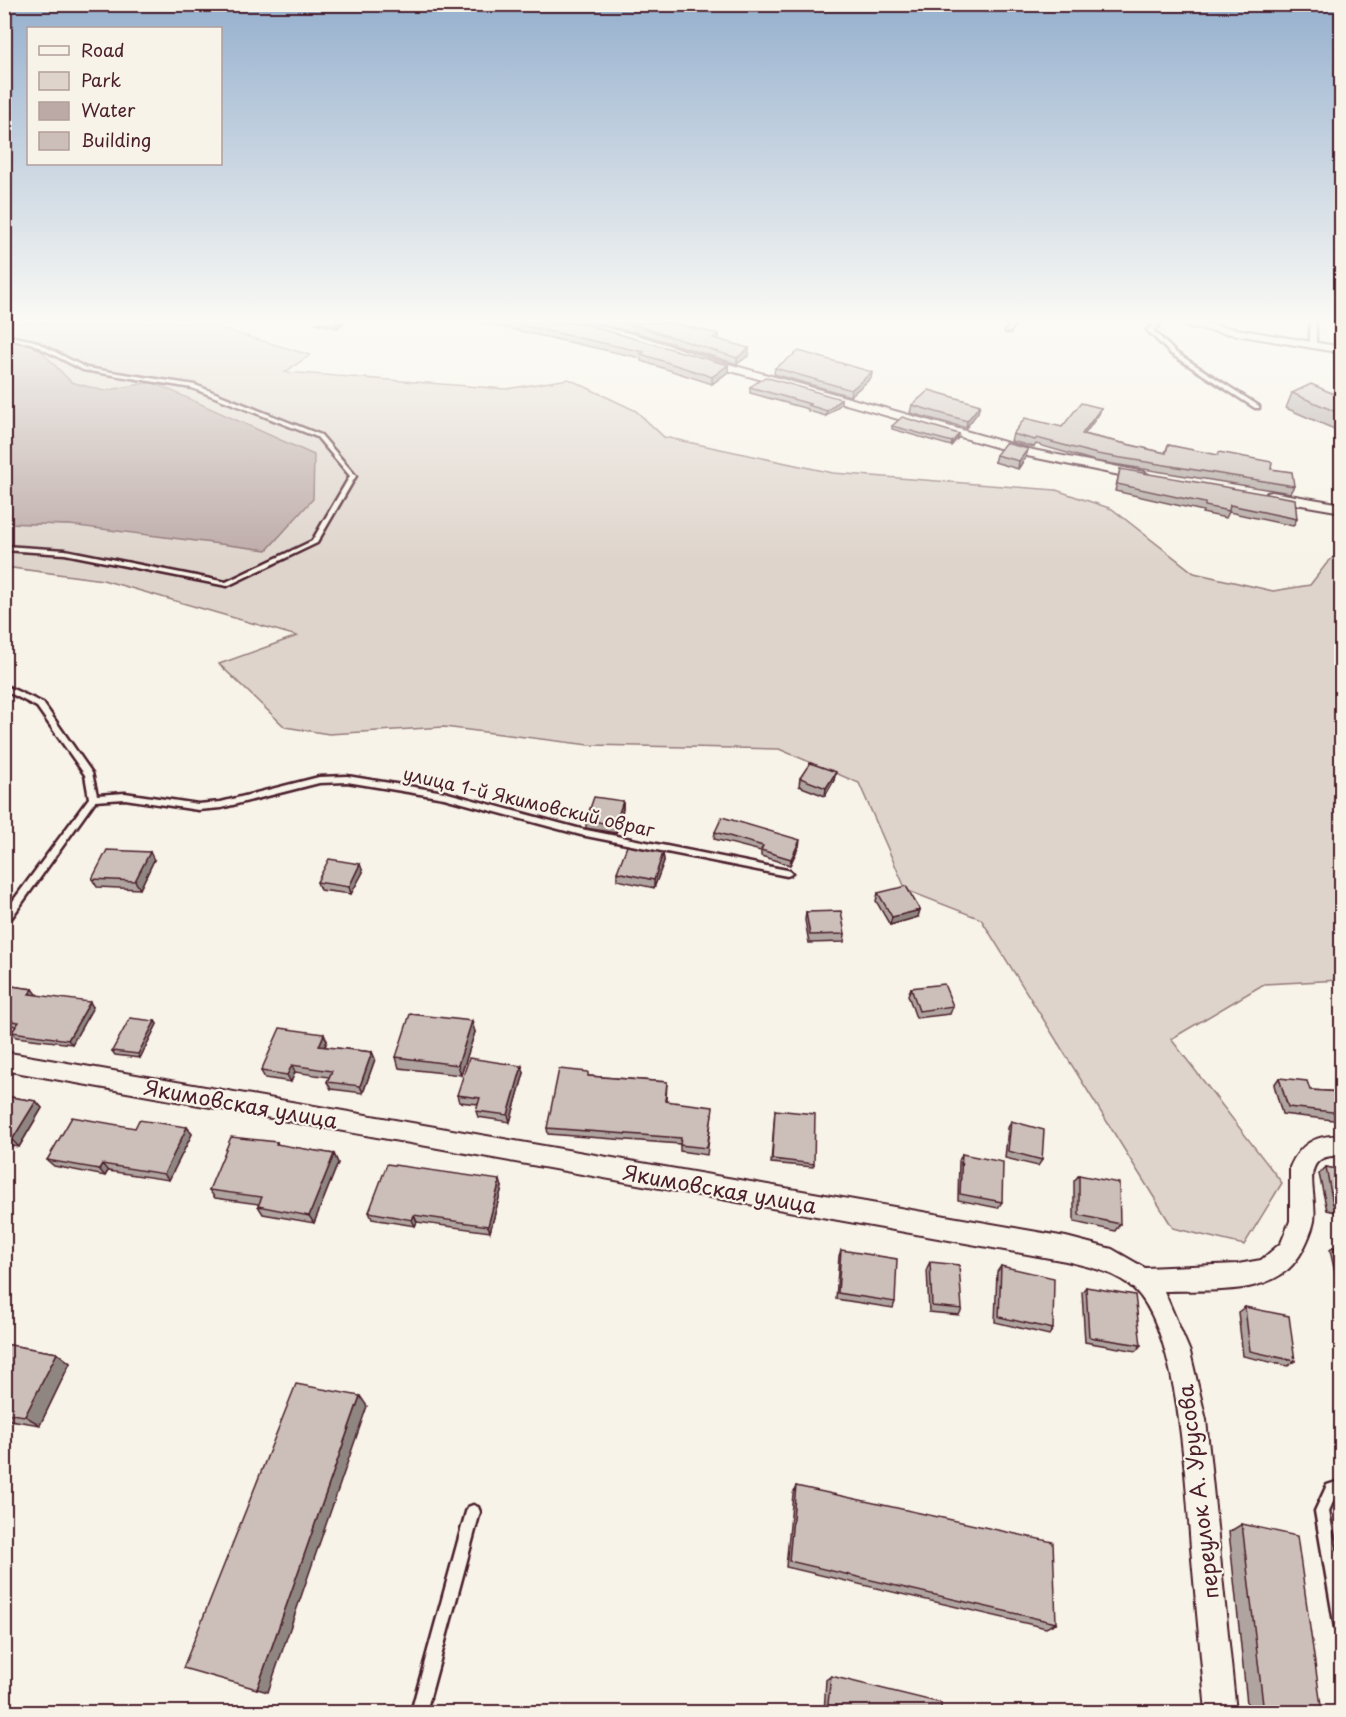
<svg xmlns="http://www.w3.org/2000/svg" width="1346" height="1717" font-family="'Playpen Sans',sans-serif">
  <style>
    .green { fill: #ded4cc; stroke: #947a7c; stroke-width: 1.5 }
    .water { fill: #bcaaa7; stroke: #8e7275; stroke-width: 1.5 }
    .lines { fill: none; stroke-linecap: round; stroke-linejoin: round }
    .lane-casing { stroke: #4a1f2b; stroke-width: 5 }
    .street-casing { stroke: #4a1f2b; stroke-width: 4 }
    .lane { fill: #f7f3e8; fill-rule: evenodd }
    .street { fill: #f7f3e8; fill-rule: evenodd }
    .wall { fill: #afa49f; stroke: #4a1f2b; stroke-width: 1.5 }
    .shaded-wall { fill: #8f8682; stroke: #4a1f2b; stroke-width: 1.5 }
    .building { fill: #ccbfb9; stroke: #4a1f2b; stroke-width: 1.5 }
    .labels { text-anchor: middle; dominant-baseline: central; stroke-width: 4.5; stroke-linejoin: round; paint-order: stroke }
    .street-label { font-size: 18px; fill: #4a1f2b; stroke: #f7f3e8 }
    .near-street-label { font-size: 21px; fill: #4a1f2b; stroke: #f7f3e8 }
  </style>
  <rect width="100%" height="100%" fill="#f7f3e8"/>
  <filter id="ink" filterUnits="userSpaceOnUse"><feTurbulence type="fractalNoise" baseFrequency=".0167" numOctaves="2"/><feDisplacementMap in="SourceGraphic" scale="12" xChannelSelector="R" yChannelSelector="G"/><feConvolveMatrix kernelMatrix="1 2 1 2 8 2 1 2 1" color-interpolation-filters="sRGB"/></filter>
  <g filter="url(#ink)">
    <!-- green -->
    <path class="green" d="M5,323H202L310,355L285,372L506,389L569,379L636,411L664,437L833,473L1056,490L1112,509L1194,573L1273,591L1310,585L1327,563L1341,551V980L1264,984L1171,1039L1282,1183L1244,1245L1173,1228L981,919L906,890L859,783L779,749L589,745L444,727L329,734L285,727L219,664L297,636L103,580L5,567V523L70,525L152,382L104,391L71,382L35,345L5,340Z"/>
    <!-- water -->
    <path class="water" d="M4,340L35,345L71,382L104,391L152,382L314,455L313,499L267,550L70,525L5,523Z"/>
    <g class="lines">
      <defs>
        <path id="lane" d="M1010,323H1015L1010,332H1006Z
          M1152,323H1156L1159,326L1153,330L1175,352L1259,406V408H1255L1171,354L1147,330L1153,326Z
          M1310,323H1316V345L1313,347L1310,345Z
          M4,335L34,341L86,368L195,385L321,435L356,476L317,543L227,586L65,554L4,550V546L65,550L226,582L312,541L350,476L317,437L192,388L83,370L31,343L4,339Z
          M4,685L43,703L92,773L97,795L125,793L198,804L221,802L319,777L347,776L444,792L581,829L787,870L790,871L792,873L790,875L787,876L581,835L444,798L347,782L319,783L221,808L198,810L125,799L95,801L7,924L4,925V913L89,798L85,775L37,707L4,690Z
          M1342,1480V1494L1336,1495L1329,1511L1342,1584V1635L1337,1633L1335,1628L1315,1511L1327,1485Z
          M473,1505L478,1507L480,1512L426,1712H411L466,1512L468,1507Z"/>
        <path id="street" d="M566,323H584L637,335L711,359L1033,450L1144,472L1150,476L1144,480L1027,456L703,363L630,340Z
          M1179,323H1201L1342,347V353L1184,326Z
          M1272,492L1342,504V512L1267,499L1266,496L1267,493Z
          M4,1052L1066,1237L1112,1249L1145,1268L1238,1264L1261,1260L1281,1243L1290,1221V1167C1300,1144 1316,1134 1342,1136V1156C1296,1153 1318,1193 1314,1221C1312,1231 1304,1250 1297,1259C1270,1298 1206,1289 1164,1291L1190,1352L1206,1420L1236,1712H1206C1201,1657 1196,1603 1191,1548C1186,1485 1180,1331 1133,1288C1114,1271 1089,1267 1066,1261L4,1070Z"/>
      </defs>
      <!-- lane casing -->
      <use href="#lane" class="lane-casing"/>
      <!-- street casing -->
      <use href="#street" class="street-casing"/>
      <!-- lane -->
      <use href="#lane" class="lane"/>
      <!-- street -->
      <use href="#street" class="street"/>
    </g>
    <!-- wall -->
    <path class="wall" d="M315,323H344L337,328Z
      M483,323H579L728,365V372L712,384L641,361V358Z
      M593,323H672L719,334V340L749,355L737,364L638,333Z
      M775,368L872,372L871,378L850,396L774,374Z
      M750,387L841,404L826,416L808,411V409L750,393Z
      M1292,393L1341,397V432L1286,408Z
      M912,405L978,412L966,428L910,413Z
      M1101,408L1099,414L1084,434L1165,453L1168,445L1271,469L1294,486L1290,493L1095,461L1036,444L1034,447L1011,441L1013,434L1062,427Z
      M892,426L959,434L958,438L951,446L892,429Z
      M996,455L1026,457L1018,469L994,462Z
      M1120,469L1297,519L1293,526L1229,512L1226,518L1202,513L1203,511L1115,491Z
      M800,778L834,780L825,796L799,786Z
      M623,801V809L616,833L586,828V820Z
      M715,832L799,846L790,865L761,856V851L714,839Z
      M663,853L664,861L654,888L617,880V872Z
      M154,860L140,889L97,887L92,879Z
      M363,872L351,894L320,890L317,882Z
      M878,893L918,917L890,925L876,901Z
      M806,912L845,934L844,942L809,943L805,920Z
      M4,985L33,989L36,995L93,1007L72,1044L16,1037L12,1032L16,1026L4,1024Z
      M911,988L953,1006L950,1014L916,1018L908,995Z
      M155,1021L157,1024L140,1058L115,1055L112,1051Z
      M475,1032L461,1075L399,1068L396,1057Z
      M327,1041L325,1047L372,1052L375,1059L363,1093L331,1089L327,1082L329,1077L295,1072L291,1082L265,1078L261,1071Z
      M524,1073L510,1122L478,1117L476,1111L478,1104L459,1102L457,1095Z
      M589,1076L667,1082L666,1101L712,1113L707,1155L680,1151V1144L548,1134L547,1128Z
      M1279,1078L1310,1090L1341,1092V1121L1282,1114L1274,1085Z
      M4,1096L36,1101L42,1108L19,1147L4,1145Z
      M775,1110L814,1164L813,1167L771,1163Z
      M1011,1121L1042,1160L1038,1166L1005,1158L1008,1128Z
      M187,1127L192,1134L169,1180L108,1171L105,1176L54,1166L47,1160L135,1128Z
      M277,1142L278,1145L334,1154L338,1163L314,1223L263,1214L258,1206L259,1204L215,1198L209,1190Z
      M962,1154L1002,1202L998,1208L958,1200L959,1161Z
      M1326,1167L1341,1170V1213L1327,1210L1319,1174Z
      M1079,1175L1120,1224L1115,1231L1074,1222V1181Z
      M502,1187L490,1232L417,1222L415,1226L372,1219L369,1212Z
      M1333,1247L1341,1249V1282H1337L1330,1250Z
      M841,1250L895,1302L893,1308L836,1299L839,1256Z
      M930,1262L962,1309L959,1315L929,1312L927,1268Z
      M1001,1266L1053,1329L1049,1335L995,1322L997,1272Z
      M1086,1287L1141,1345L1136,1351L1085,1342L1082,1292Z
      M1245,1307L1295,1361L1288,1366L1243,1356L1238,1312Z
      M4,1344L57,1353L70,1363L40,1425L4,1419Z
      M796,1486L1056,1623L1046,1628L786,1567L793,1494Z
      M1242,1524L1322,1713H1248L1229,1532Z
      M831,1676L941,1713H824L826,1680Z"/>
    <!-- shaded-wall -->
    <path class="shaded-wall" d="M336,323H344L337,328Z
      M719,334V340L713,338Z
      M749,348V355L737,364V358Z
      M728,365V372L712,384V377Z
      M872,372L871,378L850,396L851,390Z
      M841,399V404L826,416L827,411Z
      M980,405L978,412L966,428L967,421Z
      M1101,408L1099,414L1080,441L1082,434Z
      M959,434L958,438L951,446L952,442Z
      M1028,449L1026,457L1018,469L1019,461Z
      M836,772L834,780L825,796L826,788Z
      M623,801V809L616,833L615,825Z
      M800,840L799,846L790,865L791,859Z
      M150,852L154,860L140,889L135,881Z
      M663,853L664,861L654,888V880Z
      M360,864L363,872L351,894L349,887Z
      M920,910L918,917L890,925L892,917Z
      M33,989L37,994L33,999L29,994Z
      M90,1002L93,1007L72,1044L68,1040Z
      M155,1021L157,1024L140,1058L138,1054Z
      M472,1021L475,1032L461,1075L458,1065Z
      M324,1034L327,1041L322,1053L319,1046Z
      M372,1052L375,1059L363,1093L360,1086Z
      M292,1065L295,1072L291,1082L287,1075Z
      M522,1066L524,1073L510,1122L508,1115Z
      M36,1101L42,1108L19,1147L12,1140Z
      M187,1127L192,1134L169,1180L164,1174Z
      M334,1154L338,1163L314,1223L309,1216Z
      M102,1164L108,1171L105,1176L99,1169Z
      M500,1180L502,1187L490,1232L488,1226Z
      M414,1215L417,1222L415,1226L412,1220Z
      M57,1353L70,1363L40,1425L25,1416Z
      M360,1396L367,1406L268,1692L257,1689Z"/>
    <!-- building -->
    <path class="building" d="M511,323H579L728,365L712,377L641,354L644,352Z
      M621,323H672L719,334L713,338L749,348L737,358L637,326Z
      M799,351L872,372L851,390L775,368Z
      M765,377L841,399L827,411L808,405L810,404L750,387Z
      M1311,384L1341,397V414L1292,393Z
      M929,390L980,405L967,421L912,405Z
      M1081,403L1101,408L1082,434L1166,453L1168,445L1218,455L1219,452L1272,462L1271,469L1292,472L1294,486L1097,454L1037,438L1035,440L1013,434L1025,418L1062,427Z
      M902,417L959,434L952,442L892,426Z
      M1005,443L1028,449L1019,461L996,455Z
      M1120,469L1295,499L1297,519L1230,505L1229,511L1205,506V503L1117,484Z
      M810,763L836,772L826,788L800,778Z
      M594,797L623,801L615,825L586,820Z
      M722,817L800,840L791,859L761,850L763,846L715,832Z
      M627,846L663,853L654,880L617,872Z
      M107,850L150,852L135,881L92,879Z
      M329,859L360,864L349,887L317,882Z
      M906,886L920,910L892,917L878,893Z
      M841,911L845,934L810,935L806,912Z
      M944,984L953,1006L919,1011L911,988Z
      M4,985L33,989L29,994L90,1002L68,1040L12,1032L19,1022L4,1020Z
      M410,1014L472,1021L458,1065L396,1057Z
      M130,1018L155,1021L138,1054L112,1051Z
      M280,1028L324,1034L319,1046L372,1052L360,1086L327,1082L332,1071L292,1065L287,1075L261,1071Z
      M469,1058L522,1066L508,1115L476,1111L480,1098L457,1095Z
      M559,1069L588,1072V1076L667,1082L665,1101L713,1107L707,1148L680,1145L681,1138L547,1128Z
      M1279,1078L1307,1081L1310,1090L1341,1092V1113L1288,1107Z
      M4,1096L36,1101L12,1140L4,1139Z
      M775,1110L815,1114L814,1164L772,1159Z
      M72,1117L135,1128L139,1120L187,1127L164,1174L102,1164L99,1169L47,1160Z
      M1011,1121L1044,1130L1042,1160L1008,1151Z
      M231,1137L277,1142L276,1144L334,1154L309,1216L258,1206L262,1197L209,1190Z
      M962,1154L1003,1162L1002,1202L960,1194Z
      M387,1164L500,1180L488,1226L414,1215L412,1220L369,1212Z
      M1326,1167L1341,1170V1205L1333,1204Z
      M1079,1175L1119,1183L1120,1224L1079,1215Z
      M1333,1247L1341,1249V1279H1340Z
      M841,1250L897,1259L895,1302L838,1293Z
      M930,1262L959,1265L962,1309L932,1306Z
      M1001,1266L1054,1278L1053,1329L999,1317Z
      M1086,1287L1135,1295L1141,1345L1089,1337Z
      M1245,1307L1289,1316L1295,1361L1250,1351Z
      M4,1344L57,1353L25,1416L4,1413Z
      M296,1384L360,1396L257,1689L183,1668Z
      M796,1486L1053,1542L1056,1623L789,1561Z
      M1242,1524L1297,1536L1322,1713H1264Z
      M831,1676L941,1703V1713H827Z"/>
  </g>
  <!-- sky -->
  <linearGradient id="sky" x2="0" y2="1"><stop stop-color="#96b0ce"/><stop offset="0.57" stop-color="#fbfaf5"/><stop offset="1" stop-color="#fbfaf5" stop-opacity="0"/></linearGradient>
  <rect width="1346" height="563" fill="url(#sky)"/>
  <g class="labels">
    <!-- street labels -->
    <g class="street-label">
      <text transform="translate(529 801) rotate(13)">улица 1-й Якимовский овраг</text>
    </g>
    <!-- near-street labels -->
    <g class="near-street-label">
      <text transform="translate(241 1103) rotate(10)">Якимовская улица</text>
      <text transform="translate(720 1188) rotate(10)">Якимовская улица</text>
      <text transform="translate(1197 1492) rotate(-97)">переулок А. Урусова</text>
    </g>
  </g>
  <!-- margin -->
  <rect width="1346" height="1717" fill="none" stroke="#f7f3e8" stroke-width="24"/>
  <rect x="12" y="12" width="1322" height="1693" fill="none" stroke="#4a1f2b" stroke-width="2" filter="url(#ink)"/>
  <!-- legend -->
  <rect x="27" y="27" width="195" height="138" fill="#f7f3e8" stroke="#b29e9c" stroke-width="1.5"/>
  <rect x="39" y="46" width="30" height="9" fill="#f7f3e8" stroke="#b29e9c" stroke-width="1.5"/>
  <text x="81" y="57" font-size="18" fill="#4a1f2b">Road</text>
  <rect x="39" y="72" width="30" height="18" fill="#ded4cc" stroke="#b29e9c" stroke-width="1.5"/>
  <text x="81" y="87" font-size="18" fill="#4a1f2b">Park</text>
  <rect x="39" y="102" width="30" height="18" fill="#bcaaa7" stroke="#b29e9c" stroke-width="1.5"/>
  <text x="81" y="117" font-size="18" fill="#4a1f2b">Water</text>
  <rect x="39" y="132" width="30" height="18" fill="#ccbfb9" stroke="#b29e9c" stroke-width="1.5"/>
  <text x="81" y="147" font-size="18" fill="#4a1f2b">Building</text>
</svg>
